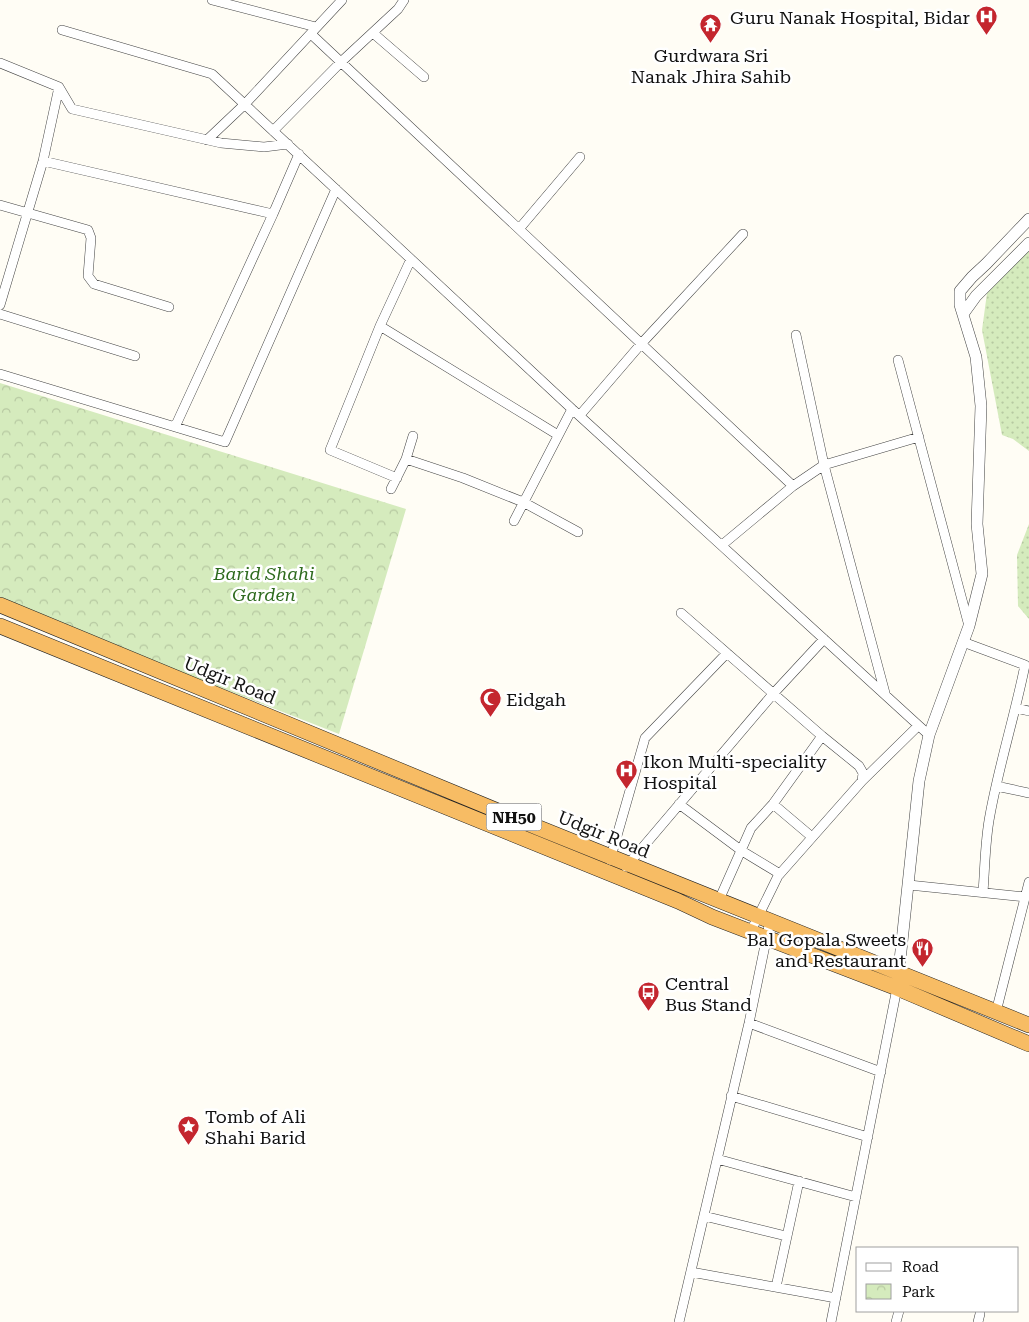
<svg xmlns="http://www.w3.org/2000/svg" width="1029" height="1322" font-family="'Roboto Serif',serif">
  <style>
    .grass { fill: url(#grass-dots) }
    .park { fill: url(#park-crowns) }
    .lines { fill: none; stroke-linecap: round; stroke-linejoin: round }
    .minor-casing { stroke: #444; stroke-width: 10 }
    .tertiary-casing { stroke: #444; stroke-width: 12 }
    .trunk-casing { stroke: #222; stroke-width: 16 }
    .minor { stroke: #fff; stroke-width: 9 }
    .tertiary { stroke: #fff; stroke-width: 11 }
    .trunk { stroke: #f7bc64; stroke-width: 15 }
    .labels { text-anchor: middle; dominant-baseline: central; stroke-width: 5; stroke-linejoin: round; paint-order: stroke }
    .shield { fill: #fff; stroke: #585858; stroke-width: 1 }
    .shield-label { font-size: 16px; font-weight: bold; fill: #111 }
    .poi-label { font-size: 18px; fill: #111; stroke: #fff; text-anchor: start }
    .park-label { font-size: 18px; font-style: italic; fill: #2f6b1f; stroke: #fff }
    .street-label { font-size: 18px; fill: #111; stroke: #fff }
  </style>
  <defs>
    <pattern id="grass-dots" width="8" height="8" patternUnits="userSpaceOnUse" patternTransform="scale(1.25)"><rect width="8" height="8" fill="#d5ebbd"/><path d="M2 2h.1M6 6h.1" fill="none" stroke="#b6c8a1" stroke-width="1.8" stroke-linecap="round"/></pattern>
    <pattern id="park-crowns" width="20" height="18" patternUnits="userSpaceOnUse" patternTransform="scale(1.25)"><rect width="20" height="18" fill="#d5ebbd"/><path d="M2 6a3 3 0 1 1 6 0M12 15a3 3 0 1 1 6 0" fill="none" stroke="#b6c8a1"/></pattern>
  </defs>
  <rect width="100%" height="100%" fill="#fffdf5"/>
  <!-- grass -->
  <path class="grass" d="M1029,250V451L1013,439L1002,435L982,330L987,293Z
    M1029,524V619L1018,606L1017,555Z"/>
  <!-- park -->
  <path class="park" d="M0,383L406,509L339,734L0,601Z"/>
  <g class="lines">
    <defs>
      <path id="minor" d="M212,0L316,27
        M62,30L212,74L572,409L929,735
        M373,33L424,77
        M311,34L793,486L722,545
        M0,63L59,87L72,109L221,143L264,147L288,144
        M273,131L341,62L398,9L404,0
        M207,140L245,104L342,0
        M43,161L273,214L175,427
        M0,205L88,230L91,238L88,276L94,284L169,307
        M273,214L299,154
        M519,229L580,157
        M0,305L43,161L59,87
        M0,314L135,356
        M380,326L558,435
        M796,335L824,465L885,693
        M898,360L969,626
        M0,374L225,442L336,189
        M580,415L641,344L743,234
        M406,459L463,478L523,502L578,532
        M397,478L330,450L380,326L411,259
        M793,486L824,465L919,437
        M391,489L406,459L413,436
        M514,521L572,409
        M681,613L822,736L773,804L751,828L719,900
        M963,642L1025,665C1015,715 999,765 990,815C985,840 985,867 983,892
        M1016,708L1029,711
        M822,736L859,766L863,773L862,781
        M996,786L1029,793
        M679,804L742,851L780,874
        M773,804L812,837
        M610,860L645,738L727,653
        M626,867L773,694L824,639
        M909,885L1025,897
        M751,931L778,876L862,781L918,726
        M996,1012L1029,882
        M749,1023L881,1072
        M731,1096L868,1137
        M717,1159L856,1197
        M704,1216L786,1236
        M691,1272L836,1298
        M776,1287L799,1181
        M679,1322L749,1023L770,921
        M831,1322L897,988
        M896,1322L899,1311
        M978,1322L980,1314"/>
      <path id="tertiary" d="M963,314L976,296L1029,243
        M898,979L919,781L929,735L969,626L982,574L977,524L981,406L976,357L960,305V291L972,277L986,264L1029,219"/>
      <path id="trunk" d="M0,605L539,828L1029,1025
        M0,626L678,901L712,917L897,988L1029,1044"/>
    </defs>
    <!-- minor casing -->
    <use href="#minor" class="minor-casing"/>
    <!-- tertiary casing -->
    <use href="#tertiary" class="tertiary-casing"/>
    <!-- trunk casing -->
    <use href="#trunk" class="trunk-casing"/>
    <!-- minor -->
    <use href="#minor" class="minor"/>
    <!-- tertiary -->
    <use href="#tertiary" class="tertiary"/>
    <!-- trunk -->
    <use href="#trunk" class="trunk"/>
  </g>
  <!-- icons -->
  <defs>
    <symbol id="hospital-pin" viewBox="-11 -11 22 30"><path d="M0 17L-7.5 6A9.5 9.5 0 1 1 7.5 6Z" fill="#c4262e" stroke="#fff"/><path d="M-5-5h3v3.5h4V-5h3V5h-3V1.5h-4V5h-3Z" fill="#fff"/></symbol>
    <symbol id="temple-pin" viewBox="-11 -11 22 30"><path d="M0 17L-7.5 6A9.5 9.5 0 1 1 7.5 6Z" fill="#c4262e" stroke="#fff"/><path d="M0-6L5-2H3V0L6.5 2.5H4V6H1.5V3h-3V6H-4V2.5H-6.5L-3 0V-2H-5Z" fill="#fff"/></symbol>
    <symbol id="mosque-pin" viewBox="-11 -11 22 30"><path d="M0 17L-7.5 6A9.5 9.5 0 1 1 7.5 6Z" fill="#c4262e" stroke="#fff"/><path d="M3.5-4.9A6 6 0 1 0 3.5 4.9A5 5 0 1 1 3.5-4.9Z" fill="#fff"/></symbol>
    <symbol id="restaurant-pin" viewBox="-11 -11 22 30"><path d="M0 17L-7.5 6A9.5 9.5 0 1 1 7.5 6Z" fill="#c4262e" stroke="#fff"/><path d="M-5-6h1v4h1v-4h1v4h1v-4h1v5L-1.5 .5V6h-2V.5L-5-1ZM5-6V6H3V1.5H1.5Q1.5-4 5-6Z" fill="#fff"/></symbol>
    <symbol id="bus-pin" viewBox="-11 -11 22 30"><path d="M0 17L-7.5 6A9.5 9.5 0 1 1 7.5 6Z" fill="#c4262e" stroke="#fff"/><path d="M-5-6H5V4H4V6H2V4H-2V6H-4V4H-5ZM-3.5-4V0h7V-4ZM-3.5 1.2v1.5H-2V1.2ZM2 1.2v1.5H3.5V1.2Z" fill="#fff"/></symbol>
    <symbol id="sight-pin" viewBox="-11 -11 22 30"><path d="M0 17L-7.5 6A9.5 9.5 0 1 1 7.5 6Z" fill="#c4262e" stroke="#fff"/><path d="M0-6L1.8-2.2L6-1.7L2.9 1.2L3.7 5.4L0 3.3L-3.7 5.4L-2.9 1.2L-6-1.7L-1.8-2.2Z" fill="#fff"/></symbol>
  </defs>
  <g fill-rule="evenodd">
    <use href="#hospital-pin" x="974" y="4" width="25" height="34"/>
    <use href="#temple-pin" x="698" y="12" width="25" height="34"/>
    <use href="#mosque-pin" x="478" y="686" width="25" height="34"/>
    <use href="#hospital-pin" x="614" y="758" width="25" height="34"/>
    <use href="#restaurant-pin" x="910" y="936" width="25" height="34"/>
    <use href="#bus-pin" x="636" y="980" width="25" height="34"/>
    <use href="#sight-pin" x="176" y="1114" width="25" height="34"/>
  </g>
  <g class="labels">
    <!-- shield labels -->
    <rect class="shield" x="486.5" y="803.5" width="55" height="27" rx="4"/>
    <g class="shield-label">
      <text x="514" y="817">NH50</text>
    </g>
    <!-- poi labels -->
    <g class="poi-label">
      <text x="970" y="17" text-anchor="end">Guru Nanak Hospital, Bidar</text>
      <text x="711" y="55" text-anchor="middle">Gurdwara Sri<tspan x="711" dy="21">Nanak Jhira Sahib</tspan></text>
      <text x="506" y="699">Eidgah</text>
      <text x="643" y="761">Ikon Multi-speciality<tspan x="643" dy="21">Hospital</tspan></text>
      <text x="906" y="939" text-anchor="end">Bal Gopala Sweets<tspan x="906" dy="21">and Restaurant</tspan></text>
      <text x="665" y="983">Central<tspan x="665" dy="21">Bus Stand</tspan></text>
      <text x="205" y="1116">Tomb of Ali<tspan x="205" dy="21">Shahi Barid</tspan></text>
    </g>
    <!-- park labels -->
    <g class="park-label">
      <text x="264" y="573">Barid Shahi<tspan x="264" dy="21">Garden</tspan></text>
    </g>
    <!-- street labels -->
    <g class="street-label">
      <text transform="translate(230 680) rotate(22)">Udgir Road</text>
      <text transform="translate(604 834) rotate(22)">Udgir Road</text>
    </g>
  </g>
  <!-- legend -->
  <rect x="856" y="1247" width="162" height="65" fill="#ffffff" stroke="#a0a0a0"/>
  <rect x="866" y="1263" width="25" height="8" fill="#ffffff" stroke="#a0a0a0"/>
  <text x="902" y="1272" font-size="15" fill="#111111">Road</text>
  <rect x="866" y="1284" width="25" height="15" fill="url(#park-crowns)" stroke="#a0a0a0"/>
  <text x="902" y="1297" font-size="15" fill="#111111">Park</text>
</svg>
